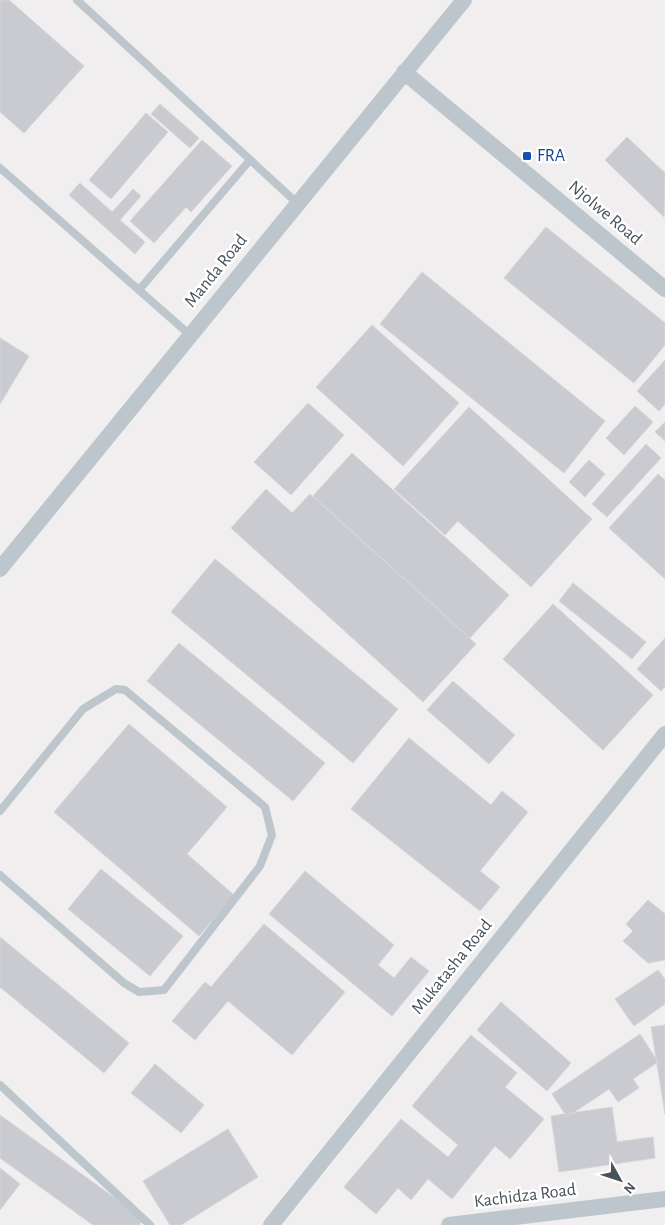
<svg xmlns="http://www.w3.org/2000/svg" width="665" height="1225" font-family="'Alegreya Sans',sans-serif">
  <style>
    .building { fill: #c9cbd1; stroke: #d3d5da }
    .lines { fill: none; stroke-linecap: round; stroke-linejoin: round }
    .service { stroke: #bec6cd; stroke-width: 8 }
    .minor { stroke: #bec6cd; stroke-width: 16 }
    .transit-dot { fill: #1a4fb4; stroke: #fff; stroke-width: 2 }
    .labels { text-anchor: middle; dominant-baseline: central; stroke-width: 5; stroke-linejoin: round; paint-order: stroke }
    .transit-label { font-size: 18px; fill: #164399; stroke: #fff; text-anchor: start }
    .street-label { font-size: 18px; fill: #48525b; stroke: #fff }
  </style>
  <rect width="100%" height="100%" fill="#f1eeef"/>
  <!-- building -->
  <path class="building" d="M0,0H9L84,66L24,133L0,112Z
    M160,104L199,138L190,148L151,114Z
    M146,113L168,132L111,199L89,180Z
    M627,137L665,173L664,217L605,160Z
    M202,140L232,166L191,212L186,207L154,243L130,221Z
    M80,183L112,212L133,189L141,196L120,220L145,242L135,254L69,195Z
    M546,227L665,323V345L634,383L504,278Z
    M422,272L605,421L564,473L380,324Z
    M372,325L459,403L403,466L316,387Z
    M0,338L29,356L0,404Z
    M665,360V404L659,411L637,391Z
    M308,403L344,435L291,495L254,462Z
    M635,406L653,422L624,455L606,438Z
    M469,407L592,519L531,587L458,521L445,535L394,489Z
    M665,422V441L655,432Z
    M646,444L661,458L607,517L592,504Z
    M352,453L509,595L470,638L313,496Z
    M589,460L605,474L585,497L569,482Z
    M658,474L665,480V579L609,528Z
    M266,489L292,513L310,494L476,644L423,702L231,528Z
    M215,559L398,709L353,763L171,612Z
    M573,583L646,642L632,659L559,601Z
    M553,604L653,695L603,750L503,659Z
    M665,638V687L661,691L637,669Z
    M179,643L325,763L293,801L147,681Z
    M453,681L515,735L489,764L427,710Z
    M129,724L227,807L187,854L234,895L199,936L54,812Z
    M409,738L491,805L502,791L528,812L480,871L500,887L480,911L351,809Z
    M101,869L183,936L150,976L68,909Z
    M305,871L394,945L378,965L394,978L411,957L429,971L392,1016L269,914Z
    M648,900L665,914V960L648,963L623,941L633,931L626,924Z
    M264,924L345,992L292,1055L228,1001L195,1040L172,1021L205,982L211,987Z
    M0,937L129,1043L104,1073L0,987Z
    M658,970L665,979V1004L634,1026L615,999Z
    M501,1002L571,1063L547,1091L477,1030Z
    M665,1025V1114L651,1027Z
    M640,1034L658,1062L633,1079L639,1088L618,1102L609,1089L567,1117L552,1094Z
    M471,1035L517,1073L505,1087L544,1119L510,1159L495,1146L452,1199L428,1179L411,1200L398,1188L376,1214L344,1187L401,1119L448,1157L458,1145L412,1106Z
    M155,1064L204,1105L181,1133L131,1093Z
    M612,1107L617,1142L653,1137L655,1158L559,1172L551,1116Z
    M0,1115L144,1219L139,1225H93L0,1158Z
    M228,1129L258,1177L181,1225H170L143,1181Z
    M0,1168L20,1184L0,1210Z"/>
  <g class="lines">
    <!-- service -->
    <path class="service" d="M77,0L297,203
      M0,168L190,335
      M139,290L250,160
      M0,811L83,709L116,689L125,690L265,807L272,835L260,866L164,990L139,992L124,983L0,875
      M0,1085L150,1225"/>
    <!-- minor -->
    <path class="minor" d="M404,72L665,289
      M0,569L464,0
      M271,1225L665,734
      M449,1225L665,1199"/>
  </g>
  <!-- markers -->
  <rect class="transit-dot" x="522" y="151" width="10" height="10" rx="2.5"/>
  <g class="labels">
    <!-- transit labels -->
    <g class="transit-label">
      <text x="537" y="156">FRA</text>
    </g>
    <!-- street labels -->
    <g class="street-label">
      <text transform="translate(605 213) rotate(40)">Njolwe Road</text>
      <text transform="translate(216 271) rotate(-51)">Manda Road</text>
      <text transform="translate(452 967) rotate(-51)">Mukatasha Road</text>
      <text transform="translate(525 1196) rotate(-7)">Kachidza Road</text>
    </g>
  </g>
  <!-- north arrow -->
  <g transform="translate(620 1180) rotate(130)" stroke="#ffffff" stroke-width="4" paint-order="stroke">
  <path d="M0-4L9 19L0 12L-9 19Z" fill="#48525b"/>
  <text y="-8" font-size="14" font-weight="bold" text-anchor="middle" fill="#48525b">N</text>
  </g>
</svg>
